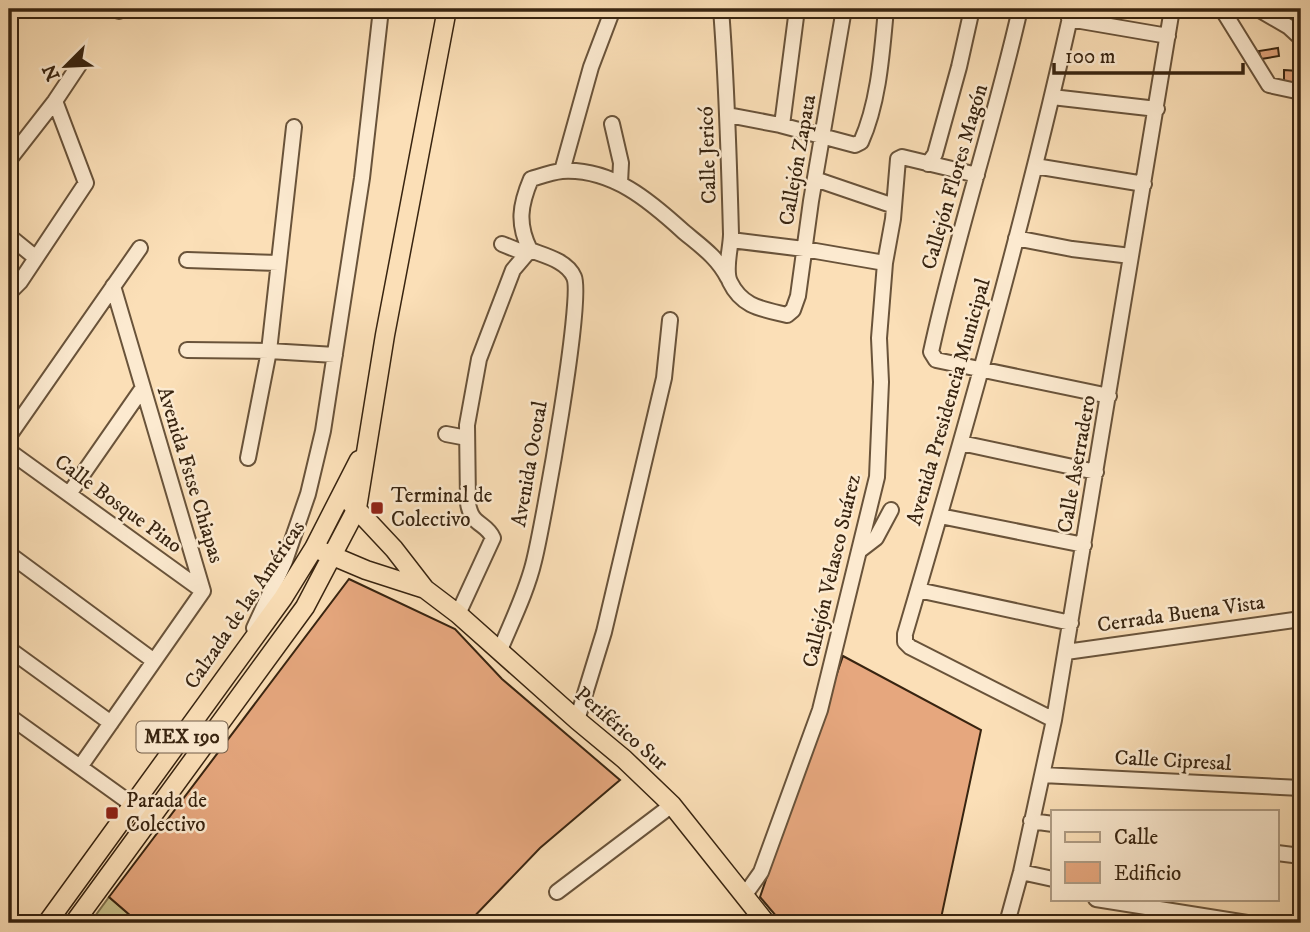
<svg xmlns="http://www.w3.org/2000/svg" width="1310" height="932" font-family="'IM FELL DW Pica',serif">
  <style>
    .green { fill: #c7bf89; stroke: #80724c; stroke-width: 2 }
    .building { fill: #e6a77e; stroke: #382410; stroke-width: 2 }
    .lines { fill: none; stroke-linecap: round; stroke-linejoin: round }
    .minor-casing { stroke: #69533a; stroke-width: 18 }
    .major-casing { stroke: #382410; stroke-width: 21 }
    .minor { stroke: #fcead0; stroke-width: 14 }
    .major { stroke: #fbdfb7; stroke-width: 18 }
    .poi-dot { fill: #8f2418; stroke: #fcead0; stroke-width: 2.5 }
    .labels { text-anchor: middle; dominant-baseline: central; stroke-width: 5; stroke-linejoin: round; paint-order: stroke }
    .shield { fill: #fcead0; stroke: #735f4a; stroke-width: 2 }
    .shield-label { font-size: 19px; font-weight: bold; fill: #382410 }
    .street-label { font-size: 21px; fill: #382410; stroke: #fcead0 }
    .poi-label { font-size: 21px; fill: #382410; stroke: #fcead0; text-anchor: start }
  </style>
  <rect width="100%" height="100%" fill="#fbdfb7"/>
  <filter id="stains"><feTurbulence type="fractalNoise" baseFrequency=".00286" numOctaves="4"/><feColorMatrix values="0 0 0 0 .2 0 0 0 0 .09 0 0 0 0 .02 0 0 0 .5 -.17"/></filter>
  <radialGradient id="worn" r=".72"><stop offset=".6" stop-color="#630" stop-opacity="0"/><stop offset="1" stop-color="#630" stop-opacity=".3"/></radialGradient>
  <!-- green -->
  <path class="green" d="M109,897L139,923H90Z"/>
  <!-- building -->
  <path class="building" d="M1278,48L1279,56L1261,59L1259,51Z
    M1284,70L1298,71L1297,82H1284Z
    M349,579L455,629L502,679L620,780L540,848L468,923H139L109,897Z
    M349,579L455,629L502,679L620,780L540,848L468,923H139L109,897Z
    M843,656L981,730L940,923H782L760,897Z"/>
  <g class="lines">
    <defs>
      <path id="minor" d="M119,9V11
        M721,9C727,84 729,159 731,234C731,248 724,270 730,282C742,307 762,309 787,315L793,310L798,296L811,201L844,9
        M1020,9C994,124 956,236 931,352L936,360L1109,396
        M1222,9L1269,85L1301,92
        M1258,9L1289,27L1301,38
        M1069,19L1168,36
        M1052,97L1157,109
        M728,115L780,125L855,145L861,142C879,102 882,52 886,9
        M612,124L621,163L620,183
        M782,125L797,9
        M9,160L55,101L79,65
        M928,164L935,154L959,67L972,9
        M1035,166L1144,184
        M562,171L591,67L613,9
        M815,179L894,206
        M9,236L36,258
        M1016,238L1072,249L1131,256
        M731,240L804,249L885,263
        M502,244L527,254
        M530,250C517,224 520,205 531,179C541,176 552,172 562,171C612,168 650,201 684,232C702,247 717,257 728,278
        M187,260L278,263
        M9,293L20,282L86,183L55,101
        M187,350L269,351L335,355
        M446,434L467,438
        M9,436L140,248
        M961,443L1096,472
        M9,451L203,591
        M248,458L269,351L294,127
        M69,494L142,389
        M940,516L1084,545
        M859,551L876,538L891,510
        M9,554L154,661
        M918,590L1071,623
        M458,614L493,538C486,522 471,526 468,503L467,425L479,359L513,270L530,250
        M254,628L285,561L308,494L323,431L362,178L381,9
        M9,649L111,723
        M500,650C512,621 527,591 534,561C543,525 584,298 574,277C567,261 546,256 530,250
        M1066,652L1301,619
        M9,716L151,818
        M577,720L604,632L664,378L670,320
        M1054,720L910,647L905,642V634C966,427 1025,220 1072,9
        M80,767L203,591L113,286
        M1042,775L1301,788
        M1031,821L1053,824
        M1277,853L1301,856
        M1021,872L1053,879
        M557,892L672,805
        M744,896L761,872L820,710L877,477L881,382L879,338L885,263L893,219L898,159L902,157L977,175
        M1096,899L1247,923
        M1007,923L1021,872L1054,720L1172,9"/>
      <path id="major" d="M350,502L394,549L425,589
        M314,548L366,570L425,589L458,614L577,720L624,759L672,805L766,923
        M47,923L283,598L314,548L359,460
        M74,923L305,607L357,508L385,335L447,9"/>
    </defs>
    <!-- minor casing -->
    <use href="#minor" class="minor-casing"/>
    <!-- major casing -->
    <use href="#major" class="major-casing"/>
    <!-- minor -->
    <use href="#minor" class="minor"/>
    <!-- major -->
    <use href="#major" class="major"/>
  </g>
  <!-- markers -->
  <g class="poi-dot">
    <rect x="370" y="501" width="14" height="14" rx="3.5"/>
    <rect x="105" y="806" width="14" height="14" rx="3.5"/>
  </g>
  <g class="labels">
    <!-- shield labels -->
    <rect class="shield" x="136.5" y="721.5" width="91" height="31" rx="5"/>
    <g class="shield-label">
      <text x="182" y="737">MEX 190</text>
    </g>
    <!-- street labels -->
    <g class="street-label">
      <text transform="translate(708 155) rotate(-92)">Calle Jericó</text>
      <text transform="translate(798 160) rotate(-80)">Callejón Zapata</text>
      <text transform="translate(955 177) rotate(-74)">Callejón Flores Magón</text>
      <text transform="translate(949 402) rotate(-74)">Avenida Presidencia Municipal</text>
      <text transform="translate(530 464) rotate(-80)">Avenida Ocotal</text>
      <text transform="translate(1077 464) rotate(-80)">Calle Aserradero</text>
      <text transform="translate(190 475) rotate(73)">Avenida Fstse Chiapas</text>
      <text transform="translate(118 504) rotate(36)">Calle Bosque Pino</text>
      <text transform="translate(832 571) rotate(-77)">Callejón Velasco Suárez</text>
      <text transform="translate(245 605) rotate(-56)">Calzada de las Américas</text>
      <text transform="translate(1181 614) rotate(-8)">Cerrada Buena Vista</text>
      <text transform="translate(621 729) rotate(41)">Periférico Sur</text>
      <text transform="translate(1173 761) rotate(3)">Calle Cipresal</text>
    </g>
    <!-- poi labels -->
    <g class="poi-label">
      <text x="391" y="496">Terminal de<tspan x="391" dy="24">Colectivo</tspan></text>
      <text x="126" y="801">Parada de<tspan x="126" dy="24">Colectivo</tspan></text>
    </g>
  </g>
  <!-- margin -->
  <rect width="1310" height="932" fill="none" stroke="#fbdfb7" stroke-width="35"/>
  <rect x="10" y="10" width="1289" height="911" fill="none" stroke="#382410" stroke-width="3.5"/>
  <rect x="18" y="18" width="1275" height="897" fill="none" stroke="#382410" stroke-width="2"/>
  <!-- legend -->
  <rect x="1051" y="810" width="228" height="91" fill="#fcead0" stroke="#ae9b83" stroke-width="2"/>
  <rect x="1065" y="832" width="35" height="10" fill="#fbdfb7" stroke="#ae9b83" stroke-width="2"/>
  <text x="1114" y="844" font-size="21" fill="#382410">Calle</text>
  <rect x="1065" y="862" width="35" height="21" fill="#e6a77e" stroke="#ae9b83" stroke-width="2"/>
  <text x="1114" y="880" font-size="21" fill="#382410">Edificio</text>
  <!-- north arrow -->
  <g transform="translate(66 66) rotate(246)" stroke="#fcead0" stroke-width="5" paint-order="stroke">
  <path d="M0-5L12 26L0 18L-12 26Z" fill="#382410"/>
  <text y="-10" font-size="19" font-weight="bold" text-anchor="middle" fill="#382410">N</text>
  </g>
  <!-- scale -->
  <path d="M1054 63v10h189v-10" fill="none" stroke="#382410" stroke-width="3.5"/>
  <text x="1065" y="63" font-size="21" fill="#382410" stroke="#fcead0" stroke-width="5" paint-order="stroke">100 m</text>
  <rect width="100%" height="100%" filter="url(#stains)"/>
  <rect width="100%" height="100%" fill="url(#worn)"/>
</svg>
